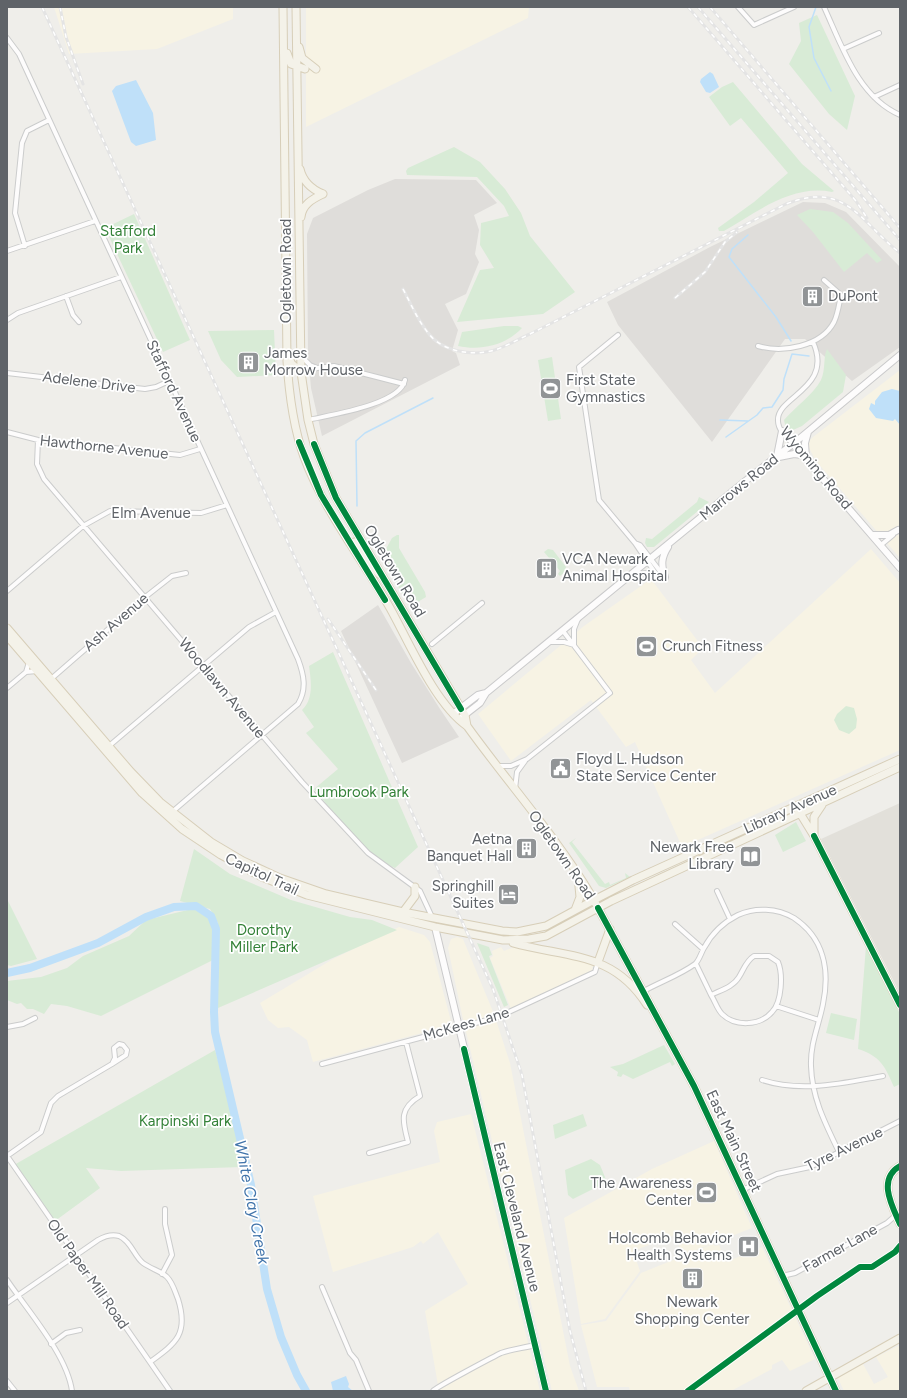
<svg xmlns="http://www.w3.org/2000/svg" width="907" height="1398" font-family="Figtree,sans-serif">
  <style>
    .commercial { fill: #f7f3e4 }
    .industrial { fill: #dfddda }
    .education { fill: #e2e0da }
    .green { fill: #d8ebd6 }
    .water { fill: #bfe0f9 }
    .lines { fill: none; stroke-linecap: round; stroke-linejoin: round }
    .stream { stroke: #bfe0f9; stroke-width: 1.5 }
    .river { stroke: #bfe0f9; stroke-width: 8 }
    .street-casing { stroke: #cbcccc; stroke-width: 6 }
    .secondary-casing { stroke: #cacacb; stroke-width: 8 }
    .primary-casing { stroke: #d7ceb8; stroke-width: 9 }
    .street { stroke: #fdfcfc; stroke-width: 4 }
    .secondary { stroke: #fdfcfc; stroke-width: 6 }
    .primary { stroke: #f4f2e9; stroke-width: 7 }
    .rail-casing { stroke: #e4e4e4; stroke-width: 3 }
    .rail { stroke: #fff; stroke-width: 1.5; stroke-dasharray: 4.5; stroke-linecap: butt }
    .cycleway-casing { stroke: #fff; stroke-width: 8 }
    .cycleway { stroke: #00873e; stroke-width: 6 }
    .labels { text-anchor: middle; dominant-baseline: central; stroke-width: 3.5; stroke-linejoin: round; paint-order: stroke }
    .park-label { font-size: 15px; fill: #348238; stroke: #fff }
    .street-label { font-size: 15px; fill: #5f6368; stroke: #fff }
    .poi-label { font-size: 15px; fill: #5f6368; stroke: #fff; text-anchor: start }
    .water-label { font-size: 16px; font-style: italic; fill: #4174aa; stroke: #fff }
  </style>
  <rect width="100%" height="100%" fill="#efeeea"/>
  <!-- commercial -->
  <path class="commercial" d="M54,7H233V19L157,49L69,54Z
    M306,7H529L528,18L306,127Z
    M900,370V558L816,461L808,446L810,440L813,437Z
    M871,549L900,583V750L682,847L635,742L626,747L591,700L511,761L478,714L584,626L651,579L703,648L691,660L715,693Z
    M399,927L424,935L430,942L452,1025L313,1062L307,1040L289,1027L278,1028L268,1020L260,1003L333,959Z
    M457,937L463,939L494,1014L510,1063L570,1366L579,1391H552L462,1015L448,948L451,939Z
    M501,947L504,951L514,947L581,960L593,965L592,972L511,1009L490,958L493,956L492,951Z
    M471,1114L509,1266L540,1391H439L425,1311L468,1284L438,1232L423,1244L421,1241L413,1247L333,1272L313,1196L440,1162L434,1131L437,1122Z
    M714,1141L752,1228L683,1255L675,1235L633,1251L640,1271L605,1319L581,1324L564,1218L652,1169Z
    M713,1244L715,1246L719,1245L726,1262L762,1247L815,1359L790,1371L782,1360L772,1365V1369L731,1391H630L629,1387H597L581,1325L606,1321L641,1273Z
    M900,1345V1391H844L838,1378L863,1364L874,1384L888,1377L876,1357Z"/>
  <!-- industrial -->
  <path class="industrial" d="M395,179L476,180L497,203L474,215L479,230L475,254L479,262L466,294L445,304L458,330L452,351L456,353L460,365L322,436L311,388L308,355L307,234L313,218L368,190Z
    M803,202L825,203L846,212L900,267V347L852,381L805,339H785L712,442L618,325L607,302L710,247Z
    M378,605L411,663L440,709L459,737L402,763L341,631Z"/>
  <!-- education -->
  <path class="education" d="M900,803V993L821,839Z"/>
  <!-- green -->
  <path class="green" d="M817,15L855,96L847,130L829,114L789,64L801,41L799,23Z
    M733,82L802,164L834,191L832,192C792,184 757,212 724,231H719L718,228L754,202L788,173L741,118L730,126L709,97L722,87Z
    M454,147L480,162L505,189L521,213L530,236L575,292L543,314L457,322L480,270L494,268L480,245L481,223L509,216L504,206L477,177L407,175L406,171L408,168Z
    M810,209L833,212L848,223L882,260L877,263L867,253L844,272L813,232L797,215Z
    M134,214L190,340L163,352L105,228Z
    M504,326H518L522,328C505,346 480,351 458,346L462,332Z
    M274,330L276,375L237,377L221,360L208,331Z
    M827,349L846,375L843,392L802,426L793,430C787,429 785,426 784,420C795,407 813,395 821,380C826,369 823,356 827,349Z
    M552,357L561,419L548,421L538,360Z
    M699,497L709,502L654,547H647L645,543L646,538L652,539L697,502Z
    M397,535H399V548L425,592L426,597L416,603H410L405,598L381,558L392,538Z
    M548,549L553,550L566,567V571L560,576L558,574L560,571L544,552Z
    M333,652L418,847L395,868C361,854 337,816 314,789L338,769L306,733L314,727L302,710C314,699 311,681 309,666Z
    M846,706L854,708L857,719L856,728L849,734L839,730L834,720L837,714Z
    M796,822L806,841L783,852L775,835Z
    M576,838L572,842L605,884L609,882L610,885L626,878L625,873L630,877L606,888L599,886L569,843Z
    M194,849L230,874L291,900L350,917L372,920L397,930L218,1008V923L210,909L180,901Z
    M7,899L37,959L11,966L7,965Z
    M192,909L205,913L214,924L213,960L101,1016L67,1006L51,1004L44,1014L33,1009H27L21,1003L17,1004L7,1000V981L41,977L67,968L83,956L129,936L146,920Z
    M477,943L489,947L492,955L489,956L490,959L508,1005L504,1007Z
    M866,946L900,1014V1084L894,1087C885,1066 880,1056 858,1049Z
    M831,1013L857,1019L854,1040L826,1033Z
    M664,1045L675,1064L672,1066L670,1062L633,1079L623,1074L621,1077L617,1076L618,1072L610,1067L623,1064Z
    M215,1050L230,1102L242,1167L121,1171L86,1168L100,1188L55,1221L14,1165Z
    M583,1114L587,1126L555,1139L553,1125Z
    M591,1159L600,1165L607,1182L573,1199L568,1195L565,1170Z"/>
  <!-- water -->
  <path class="water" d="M710,72L713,74L719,87L710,93L706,92L700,82L701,79Z
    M136,80L153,113L156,140L136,146L131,142L112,91L116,86Z
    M892,389L900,391V425L895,419L893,421L876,418L869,409L871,403L875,405V401L882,392Z
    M346,1376L349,1384L348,1387L353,1391H333L331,1382Z"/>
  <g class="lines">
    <!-- stream -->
    <path class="stream" d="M816,7L809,27L814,58L831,91
      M748,235L732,249L729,257L776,317L791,341
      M720,420L748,421
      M726,437L757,415L763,408L772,407L783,390L784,379L792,354L809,356
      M357,506L356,441L365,433L433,398"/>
    <!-- river -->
    <path class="river" d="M7,973L30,968L98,943L146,917L174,907L196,906L211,916L216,929L214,1012L215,1032L251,1185L267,1289L281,1337L297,1375L306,1391"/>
    <defs>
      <path id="street" d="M738,7L754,25L794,7
        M824,7C842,46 858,97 900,115
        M7,38L19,54L298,659C304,675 307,689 298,704L172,812
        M843,49L879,33
        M874,97L900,85
        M25,246L15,213L22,143L27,131L49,120
        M7,251L95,221
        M66,296L73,315L79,322
        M7,320L18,313L121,277
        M618,335L579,367L599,500L635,543L658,577
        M758,346C782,353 821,347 834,322C838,314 839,304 841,295L824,280
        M317,368L334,366L404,384
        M301,372L317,368L310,365L301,356
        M7,373L145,389L156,387L169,381
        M308,420C329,415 400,405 405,380
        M7,432L38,440L180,455L200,449
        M38,440L37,464L44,479L302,782L368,853L420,891L432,917
        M793,444C787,438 778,430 778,421C776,396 834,389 813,342
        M635,543L640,545L663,575
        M881,545L893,535
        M632,574L648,573L658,577
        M7,591L83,526L110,511L201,513L227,505
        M549,642H564L574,645V629L578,619
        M432,644L482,603
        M29,662L26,672L37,671
        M51,679L144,598L172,576L186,573
        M7,688L26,672
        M109,746L249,627L276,612
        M497,766H511L527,759L610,693L563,631
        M515,789L517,772L525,761
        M717,891L730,919
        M675,924L703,949
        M696,964L711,995C721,990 733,987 739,977C744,969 746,961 754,956H769L778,962C783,974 782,1002 772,1012C760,1026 735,1027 722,1014C717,1009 715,1001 711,995
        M644,991C660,982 680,975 695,964C699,961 701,953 704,948C712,933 722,923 738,915C755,907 777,908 794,918C824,938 830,970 823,1004C819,1025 810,1044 811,1066C812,1098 825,1123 839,1152
        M776,1006L819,1020
        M7,1027L23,1024L35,1018
        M322,1064L498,1017L595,972L598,962
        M762,1080C802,1093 843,1083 883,1076
        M369,1153L408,1142C403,1122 398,1109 420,1096L406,1042
        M7,1156L170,1391
        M7,1156L41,1132L51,1103L58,1096L112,1064L126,1055L127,1050L123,1045L119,1044L114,1048L115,1058L112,1064
        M742,1190L777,1174L810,1167L900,1121
        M162,1274L172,1255L165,1224V1209
        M782,1276L795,1273L887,1223L896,1215
        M7,1280C28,1311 67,1355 72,1391
        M322,1287L350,1353L356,1360L369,1391
        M7,1303L98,1240C105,1236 112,1234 119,1236C131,1241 134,1256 143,1263C151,1269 161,1271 167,1277C173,1283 175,1292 178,1299C189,1334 176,1343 150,1362
        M51,1344L66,1333L80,1330
        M7,1381L15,1391
        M433,1391C436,1387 493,1357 501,1353C512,1349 524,1348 535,1345"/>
      <path id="secondary" d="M793,444L900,568
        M777,456L782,431
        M779,457L794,454L802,455
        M806,458L805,443L808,432
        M872,535H889L898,530
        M665,577C661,565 661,558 668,547
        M453,714L478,695L486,693L744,482L799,439L900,355
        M462,717L480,703L486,693
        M435,927L546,1391"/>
      <path id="primary" d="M283,7L287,361C289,394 293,426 304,457C324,511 361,557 390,608C409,642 435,704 467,726C508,783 555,835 591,895L694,1086L836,1391
        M296,7L301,372L308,420L314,444L336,498L465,715L467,726
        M299,47L302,58L316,69
        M287,53L291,64L305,69
        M300,169C303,182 311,189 323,194
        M301,217C302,205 312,199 323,194
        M289,355L291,363L301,372
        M350,543L355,542L372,567L379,574
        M7,628L131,772L160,802L211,842L243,861L280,878L326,894L403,912L502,931L517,932L546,926L594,900L633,880L900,759
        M7,636L142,793L182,829L221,855L262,877L307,895L435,927L503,940L529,939L546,936L611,901L900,767
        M798,810L814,836L900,1005
        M814,834V817L822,805
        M575,910L580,897L578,876
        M403,912L415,896V887
        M513,943C567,958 613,951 647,1005
        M598,962L610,929
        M900,1166C877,1179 892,1206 900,1224
        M806,1391L900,1338"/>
    </defs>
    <!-- street casing -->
    <use href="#street" class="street-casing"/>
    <!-- secondary casing -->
    <use href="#secondary" class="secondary-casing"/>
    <!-- primary casing -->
    <use href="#primary" class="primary-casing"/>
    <!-- street -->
    <use href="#street" class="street"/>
    <!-- secondary -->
    <use href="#secondary" class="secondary"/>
    <!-- primary -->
    <use href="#primary" class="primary"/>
    <defs>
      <path id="rail" d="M42,7L493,989L522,1075L570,1331L586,1391
        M60,7L66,37L83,84
        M688,7L856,201L867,218
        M698,7L900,240
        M710,7L900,228
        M403,289C411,304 418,321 429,334C442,351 471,356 491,351C504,348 518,339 530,334L786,204C846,180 860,222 900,253
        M675,298L705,272L725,242L737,232
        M328,619L376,690"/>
    </defs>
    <!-- rail casing -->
    <use href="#rail" class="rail-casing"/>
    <!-- rail -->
    <use href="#rail" class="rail"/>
    <defs>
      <path id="cycleway" d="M299,442L321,495L385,600
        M314,444L336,498L461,709
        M814,836L900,1005
        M598,908L694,1086L836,1391
        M464,1049L546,1391
        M900,1166C877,1179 892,1206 900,1224
        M688,1391L817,1296L860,1267H872L895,1252L900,1246"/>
    </defs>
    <!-- cycleway casing -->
    <use href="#cycleway" class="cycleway-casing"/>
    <!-- cycleway -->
    <use href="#cycleway" class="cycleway"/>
  </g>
  <!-- icons -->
  <defs>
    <symbol id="building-square" viewBox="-11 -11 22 22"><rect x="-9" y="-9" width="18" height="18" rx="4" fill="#919496" stroke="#fff"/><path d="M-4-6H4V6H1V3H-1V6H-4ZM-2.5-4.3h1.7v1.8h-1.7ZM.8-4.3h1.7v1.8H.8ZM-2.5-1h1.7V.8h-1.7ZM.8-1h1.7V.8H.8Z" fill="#fff"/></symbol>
    <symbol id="stadium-square" viewBox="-11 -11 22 22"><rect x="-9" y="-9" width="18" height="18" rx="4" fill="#919496" stroke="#fff"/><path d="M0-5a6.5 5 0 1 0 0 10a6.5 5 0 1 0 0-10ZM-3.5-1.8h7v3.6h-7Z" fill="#fff"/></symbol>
    <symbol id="civic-square" viewBox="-11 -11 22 22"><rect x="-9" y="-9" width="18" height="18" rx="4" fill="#919496" stroke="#fff"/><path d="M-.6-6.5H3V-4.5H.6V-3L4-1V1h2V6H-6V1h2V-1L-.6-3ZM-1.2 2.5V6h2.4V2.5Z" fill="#fff"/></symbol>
    <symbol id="library-square" viewBox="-11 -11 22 22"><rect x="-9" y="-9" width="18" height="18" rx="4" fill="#919496" stroke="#fff"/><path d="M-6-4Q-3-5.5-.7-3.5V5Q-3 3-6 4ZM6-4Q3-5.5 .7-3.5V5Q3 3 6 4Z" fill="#fff"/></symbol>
    <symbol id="hotel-square" viewBox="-11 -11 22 22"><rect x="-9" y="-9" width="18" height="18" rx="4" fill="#919496" stroke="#fff"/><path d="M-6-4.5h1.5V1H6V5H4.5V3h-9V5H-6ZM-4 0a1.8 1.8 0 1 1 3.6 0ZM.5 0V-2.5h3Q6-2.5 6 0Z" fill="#fff"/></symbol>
    <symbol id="hospital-square" viewBox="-11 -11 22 22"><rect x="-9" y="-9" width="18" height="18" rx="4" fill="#919496" stroke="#fff"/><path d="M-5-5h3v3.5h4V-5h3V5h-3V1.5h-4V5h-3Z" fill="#fff"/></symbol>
  </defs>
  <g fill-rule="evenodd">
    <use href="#building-square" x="800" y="284" width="25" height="25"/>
    <use href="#building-square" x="236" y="350" width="25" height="25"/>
    <use href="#stadium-square" x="538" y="376" width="25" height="25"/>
    <use href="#building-square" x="534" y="556" width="25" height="25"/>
    <use href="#stadium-square" x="634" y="634" width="25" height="25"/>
    <use href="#civic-square" x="548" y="756" width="25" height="25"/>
    <use href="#building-square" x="514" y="836" width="25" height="25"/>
    <use href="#library-square" x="738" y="844" width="25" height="25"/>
    <use href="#hotel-square" x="496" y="882" width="25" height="25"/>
    <use href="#stadium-square" x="694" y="1180" width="25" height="25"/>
    <use href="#hospital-square" x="736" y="1234" width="25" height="25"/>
    <use href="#building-square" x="680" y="1266" width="25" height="25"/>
  </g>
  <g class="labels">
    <!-- park labels -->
    <g class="park-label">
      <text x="128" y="231">Stafford<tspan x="128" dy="17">Park</tspan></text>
      <text x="359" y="792">Lumbrook Park</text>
      <text x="264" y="930">Dorothy<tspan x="264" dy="17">Miller Park</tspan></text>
      <text x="185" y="1121">Karpinski Park</text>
    </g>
    <!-- street labels -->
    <g class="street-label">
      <text transform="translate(286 271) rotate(-90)">Ogletown Road</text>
      <text transform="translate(89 382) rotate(7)">Adelene Drive</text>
      <text transform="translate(174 391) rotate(65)">Stafford Avenue</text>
      <text transform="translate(104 447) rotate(6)">Hawthorne Avenue</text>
      <text transform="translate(816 468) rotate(50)">Wyoming Road</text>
      <text transform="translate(739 487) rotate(-39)">Marrows Road</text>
      <text x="151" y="513">Elm Avenue</text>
      <text transform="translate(395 571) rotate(59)">Ogletown Road</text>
      <text transform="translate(116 622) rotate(-41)">Ash Avenue</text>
      <text transform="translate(222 688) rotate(50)">Woodlawn Avenue</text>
      <text transform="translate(790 809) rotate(-24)">Library Avenue</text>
      <text transform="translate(562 855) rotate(55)">Ogletown Road</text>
      <text transform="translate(262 874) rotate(25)">Capitol Trail</text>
      <text transform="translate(466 1024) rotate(-16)">McKees Lane</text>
      <text transform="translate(734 1141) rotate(65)">East Main Street</text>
      <text transform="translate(844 1149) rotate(-26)">Tyre Avenue</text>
      <text transform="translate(517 1217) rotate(76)">East Cleveland Avenue</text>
      <text transform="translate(840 1248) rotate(-29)">Farmer Lane</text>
      <text transform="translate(88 1274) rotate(55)">Old Paper Mill Road</text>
    </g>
    <!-- poi labels -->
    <g class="poi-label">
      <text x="828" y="296">DuPont</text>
      <text x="264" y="353">James<tspan x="264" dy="17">Morrow House</tspan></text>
      <text x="566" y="380">First State<tspan x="566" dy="17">Gymnastics</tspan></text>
      <text x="562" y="559">VCA Newark<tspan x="562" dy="17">Animal Hospital</tspan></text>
      <text x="662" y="646">Crunch Fitness</text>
      <text x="576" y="759">Floyd L. Hudson<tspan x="576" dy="17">State Service Center</tspan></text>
      <text x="512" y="839" text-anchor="end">Aetna<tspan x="512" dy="17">Banquet Hall</tspan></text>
      <text x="734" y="847" text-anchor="end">Newark Free<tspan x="734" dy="17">Library</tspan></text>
      <text x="494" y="886" text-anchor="end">Springhill<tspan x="494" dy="17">Suites</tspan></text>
      <text x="692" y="1183" text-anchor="end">The Awareness<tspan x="692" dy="17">Center</tspan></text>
      <text x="732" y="1238" text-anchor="end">Holcomb Behavior<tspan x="732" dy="17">Health Systems</tspan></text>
      <text x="692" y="1302" text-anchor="middle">Newark<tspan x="692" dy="17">Shopping Center</tspan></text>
    </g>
    <!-- water labels -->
    <g class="water-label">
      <text transform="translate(252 1202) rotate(79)">White Clay Creek</text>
    </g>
  </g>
  <!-- border -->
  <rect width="907" height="1398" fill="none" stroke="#5f6368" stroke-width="16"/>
</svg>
